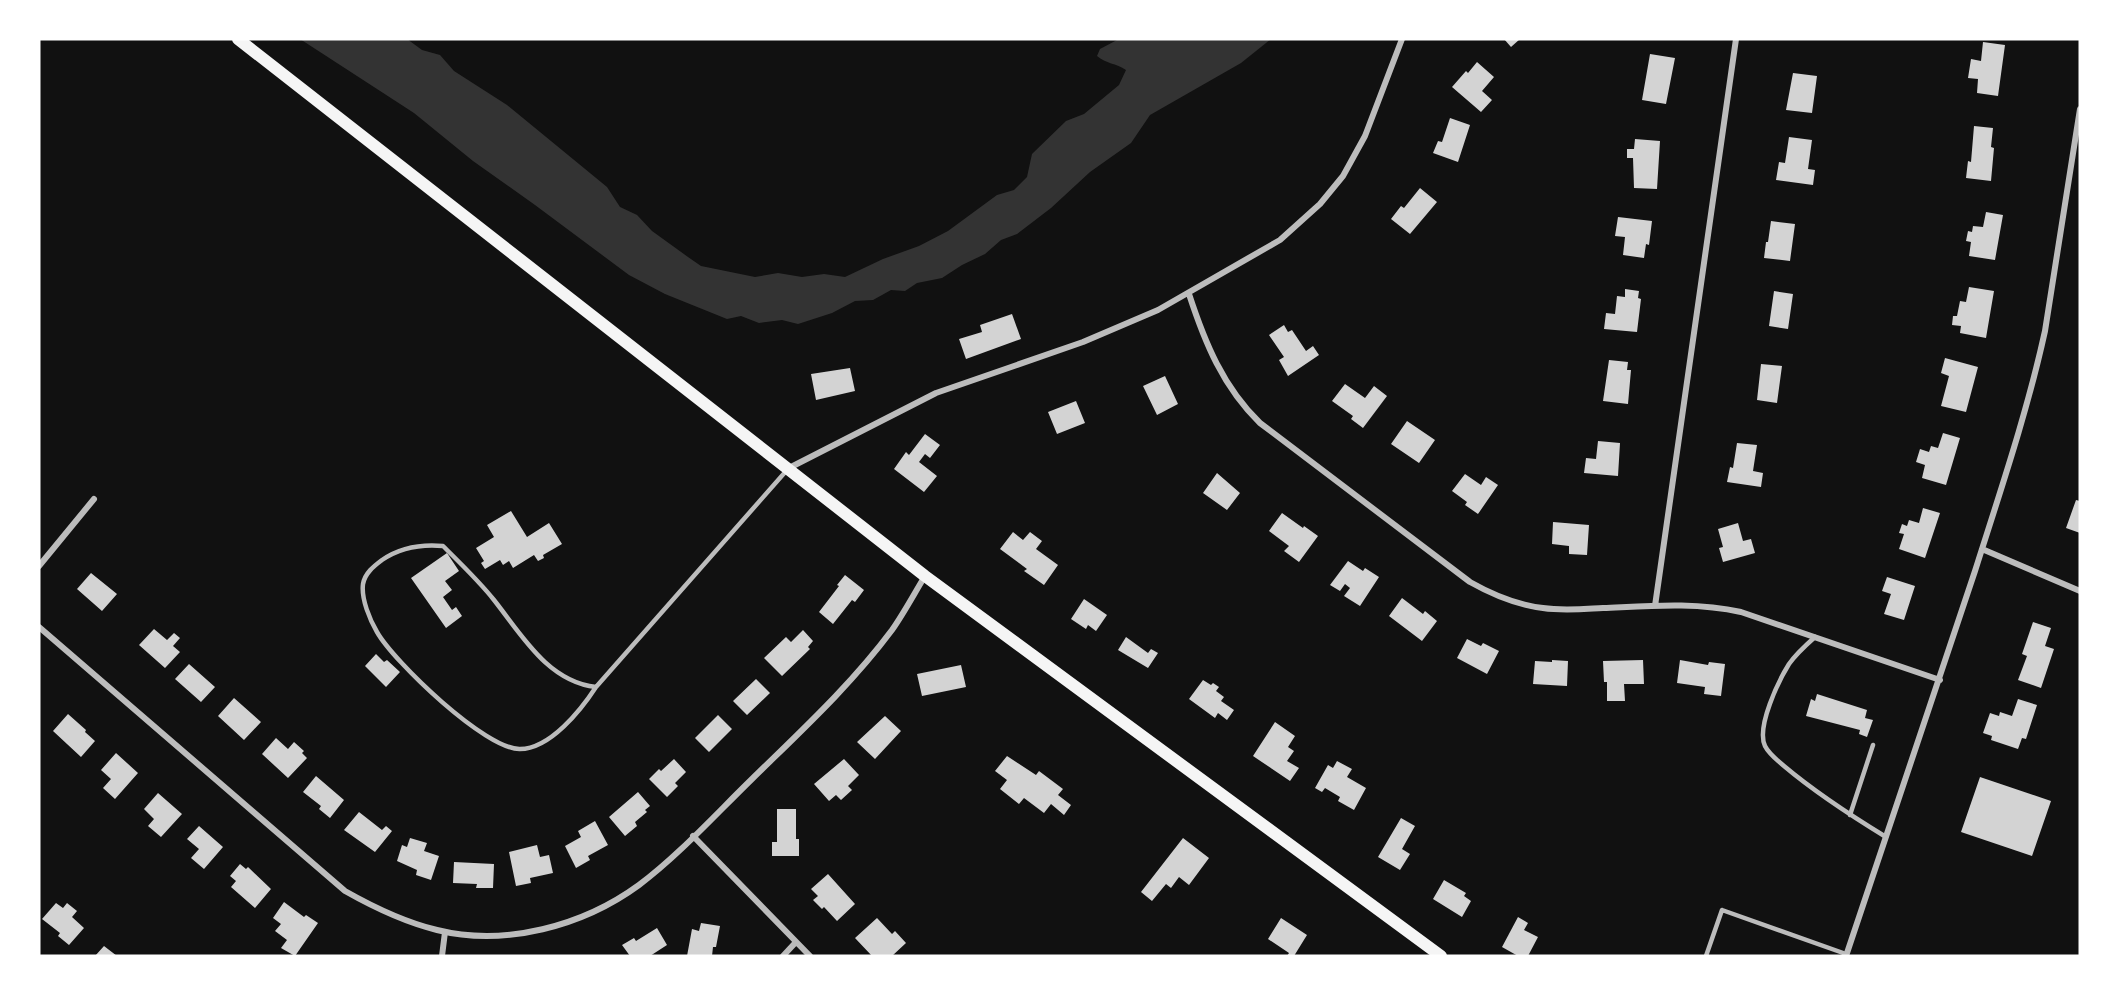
<svg xmlns="http://www.w3.org/2000/svg" width="2119" height="995" font-family="'Golos Text',sans-serif">
  <style>
    .water { fill: #333 }
    .building { fill: #d3d3d3 }
    .lines { fill: none; stroke-linecap: round; stroke-linejoin: round }
    .service { stroke: #bcbcbc; stroke-width: 4.5 }
    .minor { stroke: #bcbcbc; stroke-width: 6 }
    .secondary { stroke: #f5f5f5; stroke-width: 12 }
  </style>
  <rect width="100%" height="100%" fill="#111"/>
  <!-- water -->
  <path class="water" d="M300,39H407L422,50L440,55L454,71L507,105L607,187L620,207L637,215L652,231L688,257L701,266L755,277L778,273L802,277L824,274L845,277L883,259L919,246L948,231L997,195L1014,190L1027,177L1032,154L1066,121L1084,114L1119,85L1126,70C1116,63 1106,64 1097,56L1100,49L1117,40L1125,39H1271L1241,63L1150,115L1131,143L1090,172L1051,208L1017,234L1001,240L985,254L962,265L942,278L917,283L905,291L891,290L873,300L855,301L832,313L798,324L782,320L759,323L741,316L727,319L665,294L629,275L535,205L473,161L414,113Z"/>
  <!-- building -->
  <path class="building" d="M1504,39H1520L1511,47Z
    M1983,42L2005,45L1998,96L1977,93L1978,79L1968,78L1971,59L1981,61Z
    M1650,54L1675,58L1666,104L1642,100Z
    M1477,62L1494,77L1482,91L1492,100L1481,112L1452,87L1466,71L1468,73Z
    M1793,73L1817,76L1812,113L1786,110Z
    M1450,118L1470,125L1458,162L1433,153L1438,141L1442,142Z
    M1974,126L1993,128L1991,147L1994,148L1991,181L1966,178L1968,161L1971,162Z
    M1789,137L1812,140L1808,169L1815,170L1813,185L1776,180L1779,162L1785,163Z
    M1635,139L1660,141L1657,189L1634,188L1633,158H1627V149H1634Z
    M1420,188L1437,202L1410,234L1391,219L1401,206L1404,208Z
    M1986,212L2003,215L1995,260L1969,256L1971,242L1966,241L1968,231L1972,232L1973,226L1983,227Z
    M1618,217L1652,221L1649,245L1646,244L1644,258L1623,255L1625,237L1615,236Z
    M1771,221L1795,224L1790,261L1764,258L1766,242H1768Z
    M1969,287L1994,291L1986,338L1960,333L1961,326L1952,325L1953,316H1957L1960,301L1966,302Z
    M1625,289L1639,291L1638,298L1641,299L1637,332L1604,329L1606,313L1615,314L1617,296L1625,297Z
    M1774,291L1793,294L1788,329L1769,326Z
    M1012,314L1021,339L966,359L959,339L982,332L980,325Z
    M1284,325L1288,332L1292,330L1306,351L1313,346L1319,355L1288,376L1279,360L1284,357L1269,335Z
    M1945,358L1978,367L1966,412L1941,406L1949,376L1941,373Z
    M1609,360L1628,362L1627,370H1631L1628,404L1603,401Z
    M1761,364L1782,366L1777,403L1757,400Z
    M850,368L855,391L816,400L811,374Z
    M1165,376L1178,404L1157,415L1143,386Z
    M1345,384L1365,398L1374,386L1387,396L1363,428L1351,419L1353,416L1332,401Z
    M1076,401L1085,423L1057,434L1048,412Z
    M1407,421L1435,440L1419,463L1391,444Z
    M1943,433L1960,438L1946,485L1922,478L1925,465L1916,462L1920,449L1929,452L1931,446L1938,448Z
    M925,434L940,445L930,458L925,454L919,462L937,476L924,492L894,469L906,452L909,455Z
    M1598,441L1620,443L1618,476L1584,473L1586,458L1596,459Z
    M1737,443L1757,445L1753,471L1763,473L1761,487L1727,482L1730,467L1733,468Z
    M1217,473L1240,493L1227,510L1203,493Z
    M1465,474L1481,485L1486,477L1498,485L1478,514L1465,505L1467,502L1452,491Z
    M2076,500L2080,501V533L2066,528Z
    M1923,508L1940,513L1925,558L1899,549L1904,534L1899,533L1902,524L1907,526L1909,520L1919,523Z
    M511,511L527,537L549,523L562,544L543,555L544,558L538,561L534,555L513,568L509,561L503,565L500,560L485,569L481,563L484,561L476,548L494,537L487,525Z
    M1282,513L1303,528L1304,526L1318,536L1299,562L1284,551L1289,546L1269,531Z
    M1553,522L1589,525L1587,555L1569,554V546L1552,544Z
    M1738,523L1743,541L1751,539L1755,553L1723,562L1719,548L1723,547L1718,529Z
    M1013,532L1023,540L1030,532L1042,541L1036,549L1058,565L1044,585L1024,571L1027,569L1000,549Z
    M447,553L459,571L445,581L452,590L443,597L452,610L456,607L462,616L446,628L411,578Z
    M1348,561L1363,571L1365,568L1379,577L1360,606L1344,596L1350,588L1345,584L1340,591L1330,585Z
    M91,573L117,594L102,611L77,589Z
    M845,575L864,590L855,602L852,600L833,624L819,612L839,586L837,585Z
    M1887,577L1915,586L1904,620L1884,614L1891,594L1882,591Z
    M1402,598L1423,614L1425,611L1437,621L1422,641L1389,616Z
    M1084,599L1107,615L1096,631L1088,625L1086,629L1071,619Z
    M2033,622L2051,628L2045,646L2054,649L2041,688L2018,680L2027,656L2022,654Z
    M154,629L167,640L174,633L180,638L173,646L180,652L165,668L139,645Z
    M803,630L813,641L808,647L810,649L782,676L764,658L786,637L791,642Z
    M1126,637L1148,653L1151,649L1158,653L1148,668L1118,650Z
    M1467,639L1481,646L1483,643L1499,651L1487,674L1457,658Z
    M376,654L384,662L387,660L400,672L386,687L365,666Z
    M1552,660L1568,661L1567,686L1533,684L1535,661L1552,662Z
    M1643,660L1644,684H1624L1625,701H1607V682H1604L1603,661Z
    M1680,660L1708,665L1709,662L1725,664L1721,696L1704,694L1705,687L1677,683Z
    M189,664L215,687L201,702L175,679Z
    M961,665L966,687L922,696L917,674Z
    M756,679L770,693L747,715L733,701Z
    M1203,680L1211,685L1213,683L1219,687L1216,691L1224,697L1221,701L1234,710L1227,720L1218,713L1215,718L1189,699Z
    M1817,694L1867,710L1865,718L1873,720L1867,737L1859,734L1860,730L1806,716L1811,699L1815,701Z
    M234,698L261,722L244,740L218,716Z
    M2018,699L2037,705L2026,739L2022,738L2018,749L1991,740L1992,736L1983,733L1990,713L1999,716L2000,712L2012,716Z
    M68,714L86,730L85,732L95,741L81,757L53,731Z
    M718,715L732,729L709,752L695,738Z
    M885,716L901,731L875,759L857,742Z
    M1275,722L1295,736L1288,747L1294,751L1287,761L1299,768L1290,781L1253,756Z
    M276,738L288,749L294,742L304,751L302,753L307,758L288,778L262,754Z
    M116,753L138,773L115,799L103,788L111,779L101,770Z
    M1007,756L1036,775L1039,771L1063,789L1058,795L1071,805L1064,815L1051,804L1044,813L1024,798L1019,804L1000,789L1007,780L995,771Z
    M674,759L686,772L675,783L678,786L667,797L649,779L659,769L661,771Z
    M844,759L859,775L848,786L852,790L841,800L836,795L829,801L814,784Z
    M1337,761L1352,769L1347,777L1366,788L1354,810L1338,801L1340,797L1325,788L1322,792L1315,788L1328,765L1333,768Z
    M316,776L344,800L330,818L319,809L321,806L303,792Z
    M1980,777L2051,801L2032,856L1961,832Z
    M638,792L650,806L645,810L647,812L635,822L637,826L625,836L609,817Z
    M158,793L182,814L161,837L148,826L154,819L144,809Z
    M777,809H796V839H799V856H772V842H777Z
    M359,812L382,830L386,826L392,831L375,852L344,830Z
    M1401,818L1415,826L1402,849L1410,854L1400,870L1378,857Z
    M595,821L608,845L588,856L590,860L576,868L565,846L581,837L578,831Z
    M199,826L223,847L204,869L191,858L199,849L187,839Z
    M410,838L427,843L424,851L439,856L431,880L416,875L417,870L397,861L402,845L407,847Z
    M1183,838L1209,858L1189,885L1179,877L1171,888L1166,884L1152,901L1141,892Z
    M537,845L540,857L549,855L553,873L530,878L531,883L516,886L509,852Z
    M454,862L494,864L493,888H476L477,884L453,883Z
    M240,864L246,869L248,867L271,889L255,908L231,887L236,881L230,876Z
    M828,874L855,904L837,921L824,907L822,909L813,900L818,896L811,889Z
    M1444,880L1466,893L1464,896L1471,901L1462,917L1433,899Z
    M284,902L304,917L306,915L318,923L295,956L281,948L287,940L275,931L281,924L273,918Z
    M56,903L63,908L67,903L77,911L72,917L84,928L69,945L58,936L60,933L42,919Z
    M1518,917L1528,923L1524,930L1538,937L1528,956H1518L1502,947Z
    M877,918L892,934L895,931L906,943L892,956H872L855,938Z
    M1281,918L1307,935L1294,956H1287L1289,953L1268,939Z
    M701,923L720,926L716,947H713L712,956H687L692,929L699,931Z
    M657,928L667,945L650,956H630L622,945L634,938L636,941Z
    M104,946L117,956H95Z"/>
  <g class="lines">
    <!-- service -->
    <path class="service" d="M1815,637C1806,645 1796,654 1789,664C1779,680 1756,727 1765,746C1769,754 1777,760 1784,766C1816,793 1850,815 1886,837
      M596,687C548,682 521,634 494,600C479,581 460,563 443,546C421,544 401,547 382,560C374,566 365,573 363,584C361,599 370,620 377,632C394,662 486,750 520,749C550,749 581,710 596,687L787,470
      M1850,815L1873,745
      M1706,956L1722,910L1846,954"/>
    <!-- minor -->
    <path class="minor" d="M1189,294C1205,343 1223,387 1260,423L1470,582C1493,595 1517,605 1543,608C1563,611 1583,609 1603,608C1650,606 1695,602 1741,612L1940,680
      M789,468L936,393L1083,342L1158,310L1280,240L1320,204L1343,176L1365,136L1402,39
      M1982,549L2080,591
      M39,566L94,499
      M1655,606L1736,39
      M39,627L345,891C375,908 404,922 437,930C505,947 583,926 639,885C679,855 716,814 752,779C801,731 851,685 892,630C904,613 914,594 925,576
      M693,836L810,956
      M442,956L445,932
      M783,956L796,942
      M1846,956C1889,828 1933,700 1975,571C2000,492 2027,413 2045,331L2080,109"/>
    <!-- secondary -->
    <path class="secondary" d="M238,39L925,576L1441,956"/>
  </g>
  <!-- border -->
  <rect width="2119" height="995" fill="none" stroke="#ffffff" stroke-width="81"/>
</svg>
